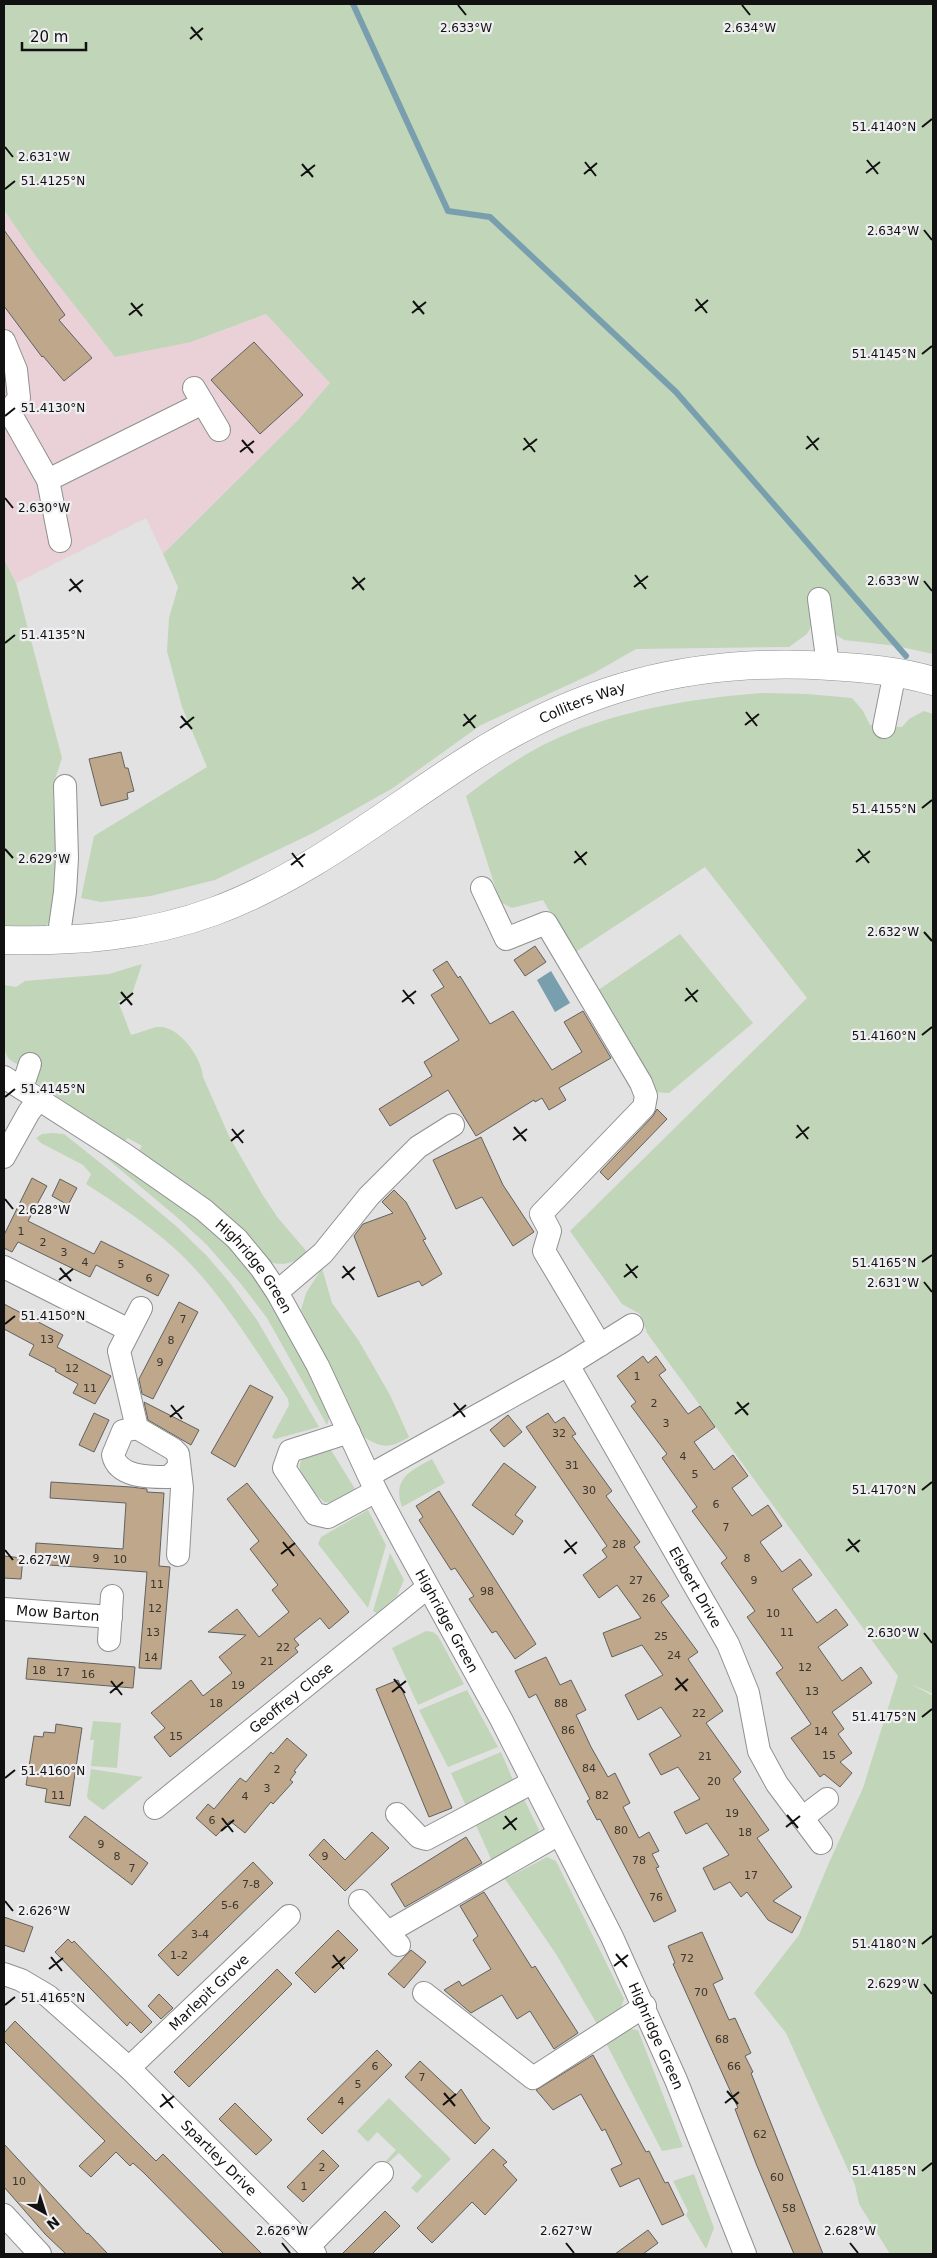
<svg xmlns="http://www.w3.org/2000/svg" width="937" height="2258" font-family="'DejaVu Sans',sans-serif">
  <style>
    .industrial { fill: #ead1d8 }
    .green { fill: #c1d5b8 }
    .water { fill: #799faf }
    .lines { fill: none; stroke-linecap: round; stroke-linejoin: round }
    .stream { stroke: #799faf; stroke-width: 6 }
    .building { fill: #bea78a; stroke: #616160 }
    .minor-casing { stroke: #8f9091; stroke-width: 24 }
    .highway-casing { stroke: #8f9091; stroke-width: 29 }
    .minor { stroke: #fff; stroke-width: 22 }
    .highway { stroke: #fff; stroke-width: 28 }
    .ticks { fill: none; stroke: #111; stroke-width: 2 }
    .labels { text-anchor: middle; dominant-baseline: central; stroke-width: 4.5; stroke-linejoin: round; paint-order: stroke }
    .number-label { font-size: 11px; fill: #3c362f }
    .street-label { font-size: 14px; fill: #111; stroke: #efeff1 }
    .ticks-label { font-size: 12px; text-anchor: middle; fill: #111; stroke: #efeff1; stroke-width: 4.5; stroke-linejoin: round; paint-order: stroke }
  </style>
  <rect width="100%" height="100%" fill="#e2e2e3"/>
  <!-- industrial -->
  <path class="industrial" d="M4,210L35,255L191,342L266,314L330,383L298,420L163,554L146,518L16,583L4,559Z"/>
  <!-- green -->
  <path class="green" d="M4,4H933V654L897,646L844,640L814,621L807,634L789,647L636,649L594,673L481,725L393,788L313,833L215,880L151,896L101,902L81,898L94,836L207,767L182,707L167,651L169,618L178,587L163,554L298,420L330,383L266,314L191,342L115,357L35,255L4,210Z
    M4,559L16,583L62,758L53,785V803L61,848L53,918L44,928L4,926Z
    M762,693L807,694L852,698L863,711L870,725L902,727L909,719L924,711L933,714V1694L911,1684L933,1696V2254H890L859,2204L855,2185L786,2033L754,1993L799,1935L828,1865L863,1788L898,1676L647,1333L640,1314L622,1304L570,1231L807,998L705,867L574,953L543,900L512,908L500,902L466,796C490,778 516,759 543,745C611,711 686,699 762,693Z
    M680,934L753,1023L669,1093L651,1092L594,993Z
    M142,964L131,997L118,1001L131,1035C140,1033 149,1028 158,1027C179,1025 202,1058 203,1077L229,1136L262,1194L278,1218L309,1254C296,1261 285,1267 270,1262L226,1215L202,1194L138,1152L142,1146L128,1138L124,1142L37,1083L23,1065C17,1065 10,1061 7,1056C0,1040 4,1004 4,985L16,987L25,981L109,974Z
    M52,1133L64,1134L108,1169L176,1226L207,1256L230,1283L257,1320L319,1427L275,1439L272,1437L289,1405L288,1399C254,1348 219,1288 173,1247C146,1223 116,1203 86,1184L91,1174L83,1165L41,1143L36,1138L42,1134Z
    M101,1151C145,1181 194,1209 230,1247C275,1293 301,1357 330,1414L327,1425L267,1318L241,1284L207,1245L179,1219L104,1156Z
    M322,1268L332,1303L359,1341L390,1395L409,1437C391,1448 382,1449 364,1437L301,1310L306,1293Z
    M331,1450L355,1489L332,1503L324,1502C316,1494 292,1472 302,1460C307,1453 323,1452 331,1450Z
    M432,1459L445,1483L402,1507C392,1479 410,1471 432,1459Z
    M368,1510L386,1545L368,1608L318,1544L321,1537Z
    M390,1553L404,1580L397,1596L377,1613L373,1611Z
    M426,1631L433,1632L438,1636L464,1684L418,1705L392,1648Z
    M467,1690L498,1747L448,1767L419,1710Z
    M93,1721L121,1723L117,1768L91,1766L94,1740H90Z
    M501,1752L513,1780L466,1806L451,1773Z
    M91,1769L143,1777L103,1810L88,1799L87,1796Z
    M517,1799H524L539,1830L537,1834L492,1861L475,1823Z
    M547,1857L556,1861L624,1999L621,2008L597,2024L556,1954L505,1879Z
    M630,2029L638,2030L683,2147L662,2151L606,2043Z
    M389,2098L451,2159L417,2193L411,2188L422,2176L399,2153L387,2164L385,2162L396,2150L377,2132L368,2142L357,2131Z
    M694,2174L714,2228L706,2249L686,2215L688,2211L673,2181Z"/>
  <!-- water -->
  <path class="water" d="M551,971L570,1003L555,1012L537,980Z"/>
  <g class="lines">
    <!-- stream -->
    <path class="stream" d="M353,4L448,211L490,217L676,392L906,656"/>
  </g>
  <!-- building -->
  <path class="building" d="M4,230L65,315L59,320L92,358L64,381L43,356L42,357L4,306Z
    M254,342L303,395L260,434L211,380Z
    M121,752L125,768H128L134,791L127,793L128,799L101,806L89,759Z
    M535,946L546,962L525,976L514,960Z
    M447,961L458,978L460,976L490,1024L513,1011L552,1070L582,1052L564,1022L583,1011L611,1058L559,1088L566,1100L549,1110L542,1098L535,1102L534,1100L476,1136L448,1090L390,1126L379,1109L432,1076L424,1062L459,1040L431,995L444,987L433,970Z
    M657,1109L667,1119L608,1180L600,1172L653,1116Z
    M481,1137L503,1185L534,1232L513,1246L482,1197L456,1209L433,1160Z
    M32,1178L47,1186L28,1221L94,1254L101,1241L169,1275L158,1296L96,1265L90,1277L18,1242L12,1252L4,1248V1235Z
    M60,1179L77,1188L68,1205L52,1196Z
    M394,1190L406,1202L426,1239L423,1240L442,1274L422,1286L419,1281L378,1297L354,1236L363,1224L393,1213L382,1202Z
    M179,1302L198,1312L153,1399L142,1394L139,1379Z
    M4,1304L63,1335L57,1347L111,1376L95,1404L73,1393L78,1384L55,1371L56,1369L29,1355L34,1345L4,1329Z
    M643,1356L648,1363L656,1356L666,1370L659,1375L688,1414L700,1406L715,1427L694,1442L714,1470L733,1455L748,1476L732,1488L752,1516L768,1505L782,1526L760,1542L782,1572L800,1559L812,1575L792,1589L817,1623L836,1609L848,1625L818,1647L842,1681L861,1667L872,1683L832,1712L844,1729L838,1734L852,1753L840,1762L852,1773L840,1787L824,1774L820,1777L791,1738L811,1724L776,1673L783,1668L747,1617L755,1611L721,1563L727,1558L692,1511L697,1507L662,1458L667,1454L631,1406L636,1402L617,1376Z
    M250,1385L273,1397L235,1467L211,1453Z
    M144,1402L199,1430L191,1445L148,1420Z
    M94,1413L109,1420L94,1452L79,1445Z
    M548,1413L555,1423L564,1417L576,1434L572,1436L612,1491L606,1496L640,1542L634,1547L669,1596L661,1602L698,1652L688,1659L723,1711L706,1723L741,1772L733,1779L769,1830L757,1838L792,1887L773,1901L801,1917L792,1933L768,1920L747,1892L741,1897L730,1882L714,1890L703,1868L729,1855L707,1823L686,1834L674,1812L700,1799L678,1767L661,1775L649,1754L681,1736L661,1707L638,1720L625,1695L663,1675L642,1645L612,1657L603,1633L641,1618L617,1585L599,1598L583,1575L607,1557L602,1550L607,1546L526,1427Z
    M508,1415L522,1432L504,1447L490,1430Z
    M504,1463L536,1487L515,1515L523,1521L513,1535L472,1505Z
    M51,1482L131,1487L147,1489V1492L164,1493L159,1566L170,1567L161,1669L139,1668L147,1572L35,1564L36,1543L123,1549L126,1503L50,1498Z
    M247,1483L349,1612L329,1629L320,1618L294,1639L299,1645L295,1648L298,1652L170,1757L154,1737L165,1728L151,1713L191,1680L203,1696L232,1673L219,1657L246,1635L208,1632L237,1609L259,1637L289,1612L272,1590L278,1585L250,1549L259,1541L227,1499Z
    M439,1491L536,1644L515,1659L496,1631L492,1633L469,1599L474,1596L455,1568L451,1570L419,1520L423,1517L416,1506Z
    M4,1556L23,1558L21,1579L4,1578Z
    M546,1657L560,1685L571,1680L586,1710L576,1715L591,1747L608,1777L615,1773L630,1803L623,1807L639,1838L649,1832L659,1851L652,1854L659,1867L656,1868L676,1911L654,1922L600,1819L597,1820L587,1801L590,1799L536,1694L529,1698L515,1671Z
    M28,1658L135,1667L133,1688L26,1679Z
    M398,1680L452,1808L429,1817L376,1689Z
    M56,1724L82,1728L70,1806L45,1802L47,1789L26,1785L34,1736L43,1737L44,1732L55,1733Z
    M287,1738L307,1755L294,1771L296,1772L290,1780L293,1782L273,1804L271,1802L245,1833L230,1821L216,1836L196,1818L208,1804L214,1809L240,1778L246,1782L271,1752L273,1754Z
    M85,1816L148,1863L132,1885L69,1837Z
    M372,1832L389,1848L345,1891L309,1855L324,1839L345,1860Z
    M466,1837L482,1863L405,1907L391,1884Z
    M253,1862L273,1883L178,1976L158,1955Z
    M484,1892L532,1968L535,1966L578,2033L554,2049L530,2011L517,2019L502,1995L471,2013L444,1990L459,1981L462,1986L491,1969L473,1940L478,1936L460,1906Z
    M4,1917L33,1927L24,1952L4,1945Z
    M338,1930L358,1950L315,1993L295,1973Z
    M702,1932L723,1979L713,1984L729,2020L735,2018L751,2053L745,2056L753,2072L751,2073L823,2254H794L757,2166L735,2109L738,2108L673,1964L675,1963L668,1946Z
    M68,1939L72,1943L74,1941L152,2022L141,2033L130,2022L127,2026L55,1952Z
    M411,1950L426,1962L404,1988L388,1974Z
    M277,1969L292,1984L189,2087L174,2072Z
    M159,1994L173,2008L161,2019L148,2006Z
    M15,2021L156,2161L163,2154L262,2254H224L144,2173L133,2163L130,2166L116,2152L91,2177L79,2166L105,2141L4,2041V2033Z
    M377,2050L392,2065L322,2134L307,2119Z
    M593,2055L646,2152L649,2151L665,2183L668,2182L684,2215L662,2225L639,2178L620,2187L611,2169L622,2164L605,2129L602,2131L581,2094L553,2110L536,2090Z
    M420,2061L456,2095L461,2089L482,2121L490,2128L475,2144L405,2077Z
    M235,2103L272,2140L256,2155L219,2119Z
    M4,2144L87,2234L88,2233L108,2254H66L45,2234L4,2187Z
    M493,2149L507,2162L503,2165L517,2180L485,2215L472,2202L432,2243L417,2228Z
    M323,2150L339,2166L303,2202L287,2187Z
    M385,2211L400,2226L372,2254H342Z
    M648,2230L658,2243L643,2254H615Z"/>
  <g class="lines">
    <defs>
      <g id="minor">
        <path d="M4,341L16,370L19,398L9,411L4,414"/>
        <path d="M194,388L219,430"/>
        <path d="M9,411L48,480L60,541"/>
        <path d="M48,480L203,403"/>
        <path d="M819,599L828,665"/>
        <path d="M884,727L895,672"/>
        <path d="M482,888L506,939L546,923L641,1083L646,1096L644,1107L541,1214L550,1231L544,1251L600,1345"/>
        <path d="M58,941L65,892L67,858L65,786"/>
        <path id="s1" d="M4,1077L124,1154L204,1210L237,1239L261,1268L277,1292L318,1366L376,1491L404,1543L501,1719L612,1937L676,2080L745,2254"/>
        <path d="M22,1088L30,1064"/>
        <path d="M4,1157L29,1112L39,1099"/>
        <path d="M4,1267L129,1330"/>
        <path d="M277,1292L323,1253L369,1196L418,1147L453,1125"/>
        <path d="M141,1308L119,1351L137,1428L173,1449L178,1454L182,1488L178,1555"/>
        <path id="s2" d="M568,1365L728,1644L748,1693L759,1751L777,1784L821,1843"/>
        <path d="M137,1428L123,1431L113,1455C118,1478 151,1477 169,1477L179,1467"/>
        <path d="M349,1432L290,1451L284,1468L315,1514L328,1517L376,1491"/>
        <path d="M370,1475L568,1365L632,1325"/>
        <path id="s3" d="M4,1609L111,1617"/>
        <path d="M109,1640L112,1596"/>
        <path id="s4" d="M155,1808L428,1587"/>
        <path d="M397,1814L419,1837L426,1839L533,1782"/>
        <path d="M802,1818L827,1799"/>
        <path d="M360,1901L399,1945"/>
        <path d="M388,1932L559,1834"/>
        <path id="s5" d="M4,1974L21,1980L48,1996L129,2068L315,2254"/>
        <path d="M424,1993L533,2078L645,2006"/>
        <path id="s6" d="M129,2068L289,1916"/>
        <path d="M4,2215L40,2254"/>
        <path d="M308,2247L382,2173"/>
      </g>
      <g id="highway">
        <path id="s7" d="M4,940C77,942 147,936 215,911C306,877 380,817 460,765C576,688 691,657 830,666C865,668 899,671 933,681"/>
      </g>
    </defs>
    <!-- minor casing -->
    <use href="#minor" class="minor-casing"/>
    <!-- highway casing -->
    <use href="#highway" class="highway-casing"/>
    <!-- minor -->
    <use href="#minor" class="minor"/>
    <!-- highway -->
    <use href="#highway" class="highway"/>
  </g>
  <!-- ticks -->
  <path class="ticks" d="M458,5L466,15M742,5L750,15M191,27L202,40M190,39L203,28M922,127L932,119M5,147L13,157M867,160L878,174M585,162L596,176M302,164L313,177M866,173L880,162M584,174L597,163M301,176L315,165M5,189L15,181M924,230L932,240M696,299L707,313M413,301L424,314M131,303L142,316M695,311L708,300M412,313L426,302M129,315L143,304M922,354L932,346M5,416L15,408M807,436L818,450M524,438L535,452M242,440L253,453M806,449L819,438M523,450L537,439M240,452L254,441M5,498L13,508M635,575L646,589M353,577L364,590M70,579L81,592M924,581L932,591M634,587L648,576M352,589L365,578M69,591L83,580M5,643L15,635M746,712L757,726M464,714L475,728M181,716L192,729M745,725L759,714M463,726L476,715M180,728L194,717M922,808L932,800M5,849L13,858M858,849L869,863M575,851L586,865M292,853L303,867M856,862L870,851M574,863L587,852M291,865L305,854M924,932L932,941M686,988L697,1002M403,990L414,1004M121,992L132,1005M685,1001L698,990M402,1002L416,991M120,1004L133,993M922,1035L932,1027M5,1097L15,1089M797,1125L808,1139M514,1127L526,1141M232,1129L243,1143M796,1138L809,1127M513,1140L527,1129M231,1141L244,1130M5,1199L13,1209M922,1262L932,1255M626,1264L637,1278M343,1266L354,1280M60,1268L71,1281M624,1277L638,1266M342,1278L355,1267M59,1280L73,1269M924,1282L932,1292M5,1324L15,1316M737,1402L748,1415M454,1403L465,1417M171,1405L182,1419M735,1414L749,1403M453,1416L466,1405M170,1417L184,1406M922,1490L932,1482M848,1539L859,1552M565,1540L576,1554M283,1542L294,1556M5,1550L13,1560M846,1551L860,1540M564,1553L577,1542M281,1554L295,1543M924,1633L932,1643M676,1678L687,1691M394,1679L405,1693M111,1681L122,1695M675,1690L688,1679M392,1692L406,1681M110,1693L123,1682M922,1717L932,1709M5,1778L15,1770M787,1815L798,1828M505,1816L516,1830M222,1818L233,1832M786,1827L800,1816M503,1829L517,1818M221,1831L234,1820M5,1901L13,1911M922,1944L932,1936M616,1954L627,1967M333,1955L344,1969M51,1957L62,1971M614,1966L628,1955M332,1968L345,1957M49,1969L63,1958M924,1984L932,1994M5,2005L15,1997M727,2091L738,2104M444,2093L455,2106M162,2094L173,2108M725,2103L739,2092M443,2105L456,2094M160,2107L174,2096M922,2171L932,2163M282,2243L290,2253M566,2243L574,2253M850,2243L858,2253"/>
  <g class="labels">
    <!-- number labels -->
    <g class="number-label">
      <text x="21" y="1231">1</text>
      <text x="43" y="1242">2</text>
      <text x="64" y="1252">3</text>
      <text x="85" y="1262">4</text>
      <text x="121" y="1264">5</text>
      <text x="149" y="1278">6</text>
      <text x="183" y="1319">7</text>
      <text x="47" y="1339">13</text>
      <text x="171" y="1340">8</text>
      <text x="160" y="1362">9</text>
      <text x="72" y="1368">12</text>
      <text x="637" y="1376">1</text>
      <text x="90" y="1388">11</text>
      <text x="654" y="1403">2</text>
      <text x="666" y="1423">3</text>
      <text x="559" y="1433">32</text>
      <text x="683" y="1456">4</text>
      <text x="572" y="1465">31</text>
      <text x="695" y="1474">5</text>
      <text x="589" y="1490">30</text>
      <text x="716" y="1504">6</text>
      <text x="726" y="1527">7</text>
      <text x="619" y="1544">28</text>
      <text x="96" y="1558">9</text>
      <text x="747" y="1558">8</text>
      <text x="120" y="1559">10</text>
      <text x="636" y="1580">27</text>
      <text x="754" y="1580">9</text>
      <text x="157" y="1584">11</text>
      <text x="487" y="1591">98</text>
      <text x="649" y="1598">26</text>
      <text x="155" y="1608">12</text>
      <text x="773" y="1613">10</text>
      <text x="153" y="1632">13</text>
      <text x="787" y="1632">11</text>
      <text x="661" y="1636">25</text>
      <text x="283" y="1647">22</text>
      <text x="674" y="1655">24</text>
      <text x="151" y="1657">14</text>
      <text x="267" y="1661">21</text>
      <text x="805" y="1667">12</text>
      <text x="39" y="1670">18</text>
      <text x="63" y="1672">17</text>
      <text x="88" y="1674">16</text>
      <text x="238" y="1685">19</text>
      <text x="812" y="1691">13</text>
      <text x="216" y="1703">18</text>
      <text x="561" y="1703">88</text>
      <text x="699" y="1713">22</text>
      <text x="568" y="1730">86</text>
      <text x="821" y="1731">14</text>
      <text x="176" y="1736">15</text>
      <text x="829" y="1755">15</text>
      <text x="705" y="1756">21</text>
      <text x="589" y="1768">84</text>
      <text x="277" y="1769">2</text>
      <text x="714" y="1781">20</text>
      <text x="267" y="1788">3</text>
      <text x="58" y="1795">11</text>
      <text x="602" y="1795">82</text>
      <text x="245" y="1796">4</text>
      <text x="732" y="1813">19</text>
      <text x="212" y="1820">6</text>
      <text x="621" y="1830">80</text>
      <text x="745" y="1832">18</text>
      <text x="101" y="1844">9</text>
      <text x="117" y="1856">8</text>
      <text x="325" y="1856">9</text>
      <text x="639" y="1860">78</text>
      <text x="132" y="1868">7</text>
      <text x="751" y="1875">17</text>
      <text x="251" y="1884">7-8</text>
      <text x="656" y="1897">76</text>
      <text x="230" y="1905">5-6</text>
      <text x="200" y="1934">3-4</text>
      <text x="179" y="1955">1-2</text>
      <text x="687" y="1958">72</text>
      <text x="701" y="1992">70</text>
      <text x="722" y="2039">68</text>
      <text x="375" y="2066">6</text>
      <text x="734" y="2066">66</text>
      <text x="422" y="2077">7</text>
      <text x="358" y="2084">5</text>
      <text x="341" y="2101">4</text>
      <text x="760" y="2134">62</text>
      <text x="322" y="2167">2</text>
      <text x="777" y="2177">60</text>
      <text x="19" y="2181">10</text>
      <text x="304" y="2186">1</text>
      <text x="789" y="2208">58</text>
    </g>
    <!-- street labels -->
    <g class="street-label">
      <text stroke="none"><textPath href="#s7" startOffset="638">Colliters Way</textPath></text>
      <text stroke="none"><textPath href="#s1" startOffset="316">Highridge Green</textPath></text>
      <text stroke="none"><textPath href="#s2" startOffset="256">Elsbert Drive</textPath></text>
      <text stroke="none"><textPath href="#s3" startOffset="54">Mow Barton</textPath></text>
      <text stroke="none"><textPath href="#s1" startOffset="721">Highridge Green</textPath></text>
      <text stroke="none"><textPath href="#s4" startOffset="175">Geoffrey Close</textPath></text>
      <text stroke="none"><textPath href="#s6" startOffset="110">Marlepit Grove</textPath></text>
      <text stroke="none"><textPath href="#s1" startOffset="1186">Highridge Green</textPath></text>
      <text stroke="none"><textPath href="#s5" startOffset="285">Spartley Drive</textPath></text>
    </g>
  </g>
  <g class="ticks-label">
    <text x="466" y="32">2.633°W</text>
    <text x="750" y="32">2.634°W</text>
    <text x="884" y="131">51.4140°N</text>
    <text x="44" y="161">2.631°W</text>
    <text x="53" y="185">51.4125°N</text>
    <text x="893" y="235">2.634°W</text>
    <text x="884" y="358">51.4145°N</text>
    <text x="53" y="412">51.4130°N</text>
    <text x="44" y="512">2.630°W</text>
    <text x="893" y="585">2.633°W</text>
    <text x="53" y="639">51.4135°N</text>
    <text x="884" y="813">51.4155°N</text>
    <text x="44" y="863">2.629°W</text>
    <text x="893" y="936">2.632°W</text>
    <text x="884" y="1040">51.4160°N</text>
    <text x="53" y="1093">51.4145°N</text>
    <text x="44" y="1214">2.628°W</text>
    <text x="884" y="1267">51.4165°N</text>
    <text x="893" y="1287">2.631°W</text>
    <text x="53" y="1320">51.4150°N</text>
    <text x="884" y="1494">51.4170°N</text>
    <text x="44" y="1564">2.627°W</text>
    <text x="893" y="1637">2.630°W</text>
    <text x="884" y="1721">51.4175°N</text>
    <text x="53" y="1775">51.4160°N</text>
    <text x="44" y="1915">2.626°W</text>
    <text x="884" y="1948">51.4180°N</text>
    <text x="893" y="1988">2.629°W</text>
    <text x="53" y="2002">51.4165°N</text>
    <text x="884" y="2175">51.4185°N</text>
    <text x="282" y="2235">2.626°W</text>
    <text x="566" y="2235">2.627°W</text>
    <text x="850" y="2235">2.628°W</text>
  </g>
  <!-- border -->
  <rect width="937" height="2258" fill="none" stroke="#111111" stroke-width="10"/>
  <!-- north arrow -->
  <g transform="translate(45 2213) rotate(141)" stroke="#efeff1" stroke-width="4" paint-order="stroke">
  <path d="M0-4L9 19L0 12L-9 19Z" fill="#111111"/>
  <text y="-8" font-size="14" font-weight="bold" text-anchor="middle" fill="#111111">N</text>
  </g>
  <!-- scale -->
  <path d="M22 42v8h64v-8" fill="none" stroke="#111111" stroke-width="2.5"/>
  <text x="30" y="42" font-size="15" fill="#111111" stroke="#efeff1" stroke-width="4" paint-order="stroke">20 m</text>
</svg>
